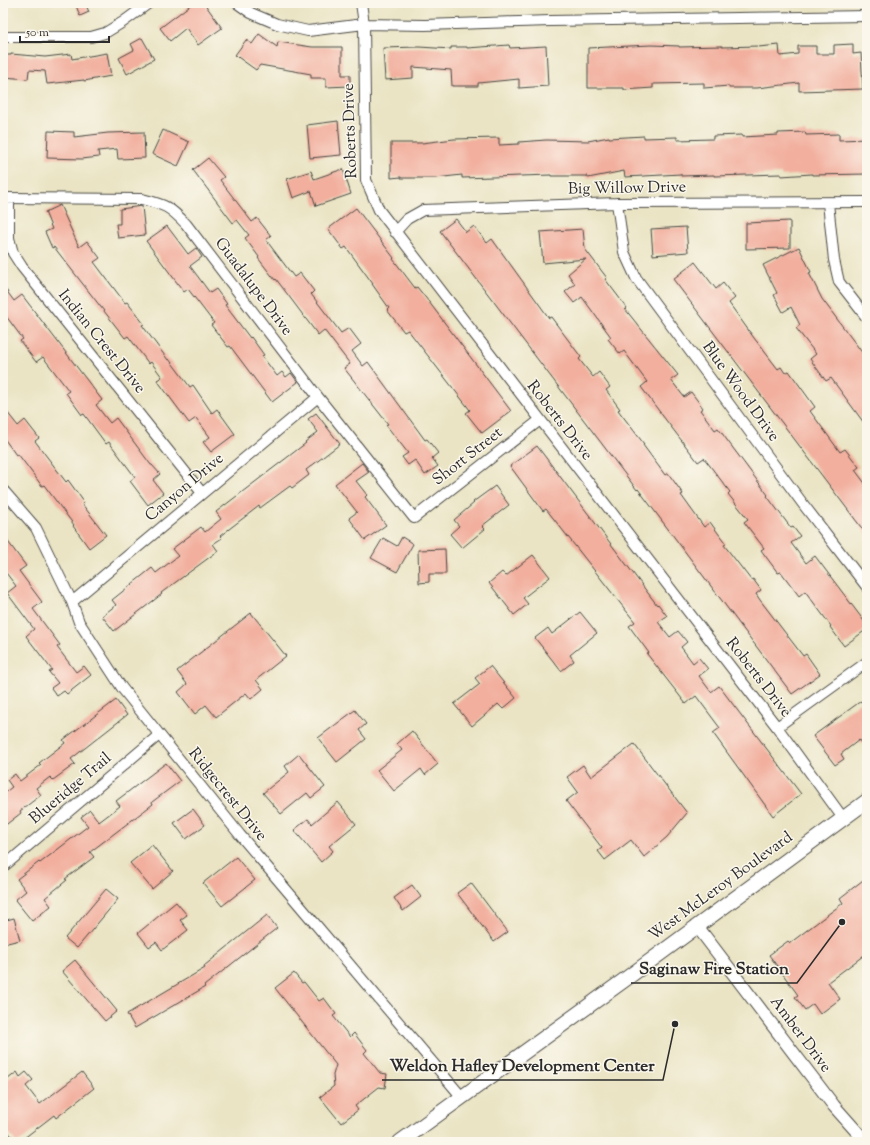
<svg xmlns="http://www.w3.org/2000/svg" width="870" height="1145" font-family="'Sorts Mill Goudy',serif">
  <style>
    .building { fill: #f2af9e }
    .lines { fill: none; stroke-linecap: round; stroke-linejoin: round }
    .minor-casing { stroke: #484742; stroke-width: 12 }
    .tertiary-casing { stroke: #484742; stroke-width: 14 }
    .secondary-casing { stroke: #484742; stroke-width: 16 }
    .minor { stroke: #fff; stroke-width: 10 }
    .tertiary { stroke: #fff; stroke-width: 12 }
    .secondary { stroke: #fff; stroke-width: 14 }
    .labels { text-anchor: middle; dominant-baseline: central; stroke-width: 3; stroke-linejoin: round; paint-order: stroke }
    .street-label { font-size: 16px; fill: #2b2b2b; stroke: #fbf7ec }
    .leader { fill: none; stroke: #2b2b2b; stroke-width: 1.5 }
    .callout-dot { fill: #2b2b2b; stroke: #fbf7ec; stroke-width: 1.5 }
    .callout-label { font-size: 17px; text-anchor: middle; font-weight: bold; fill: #2b2b2b; stroke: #fbf7ec; stroke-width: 3; stroke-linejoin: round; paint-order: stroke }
  </style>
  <rect width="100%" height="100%" fill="#fbf7ec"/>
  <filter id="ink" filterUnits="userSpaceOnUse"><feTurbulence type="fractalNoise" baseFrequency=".025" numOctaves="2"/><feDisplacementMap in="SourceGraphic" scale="8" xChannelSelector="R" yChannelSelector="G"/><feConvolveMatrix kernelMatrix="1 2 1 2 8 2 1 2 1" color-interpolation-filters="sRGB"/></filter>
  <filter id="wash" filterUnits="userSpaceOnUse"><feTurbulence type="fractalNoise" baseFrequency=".012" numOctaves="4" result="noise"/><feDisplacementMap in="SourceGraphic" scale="16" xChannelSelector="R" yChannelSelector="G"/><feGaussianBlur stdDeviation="0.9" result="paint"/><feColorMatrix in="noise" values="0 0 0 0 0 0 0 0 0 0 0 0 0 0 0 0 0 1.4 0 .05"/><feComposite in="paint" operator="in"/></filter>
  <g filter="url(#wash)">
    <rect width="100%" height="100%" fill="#eae4c4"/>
    <g id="blocks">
      <!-- building -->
      <path class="building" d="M75,3H85L89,12L80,16Z
        M193,3H204L222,28L198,45L186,28L170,41L160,28Z
        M259,34L277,47L278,42L312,47H342V75H350V86L326,87V78H311V74L260,65L256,70L235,55L246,40L252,44Z
        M142,38L154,59L127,74L119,58L134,50L131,44Z
        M853,44V54L861,53L863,89L799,91V83L757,88H729V86L704,88V83L653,84V88L624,90V88H588V48L651,45L679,46V47L722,46V47L758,46V47L779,45L780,56L798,54V46H816V54H834V45Z
        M509,45L510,48L546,46L548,86L519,88V79L478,83V86H452L451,70L413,67V78L385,80L383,48L419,47L451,49V47H467V48Z
        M107,53L111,76L84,81V80L47,84L45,71L29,70L28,79L3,77V55H11V54L45,57L71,54L72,59Z
        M338,121L341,155L310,158L307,125Z
        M163,130L189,142L178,166L152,154Z
        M48,131L74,132V137L108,133L144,132L145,158L118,159L117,149L98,151L99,157L82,159L47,158Z
        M805,132L806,135L839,134V140L867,139V174L812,175V174L781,176V174L714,176V175L681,176V174L625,177L624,171L588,178L587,176H551V175L462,178V175L435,178H401V177L391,178V143H422L454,139L499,138V145L519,144V142L546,140L588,141L609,137V138L644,136V138L677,137V140L713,139V136L742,135V137L778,135V133Z
        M208,158L224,177L220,180L252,222L257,218L271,236L266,240L294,277L300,273L314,291L311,294L341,333L349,328L361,344L352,351L363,366L368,362L425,440L427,439L438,453L432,458L438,466L425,475L415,460L408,465L402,457L408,453L386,425L388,424L344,368L350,364L324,330L318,335L276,279L275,280L258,258L259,257L245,238L249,235L237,220L233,223L193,170Z
        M343,169L351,194L316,206L311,191L293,198L287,179L311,171L314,179Z
        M60,205L79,247L87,241L100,258L94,262L125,303L127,302L144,324L142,325L168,360L169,359L190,387L193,385L212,413L217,409L235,434L211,452L203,442L210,437L196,418L189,423L157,380L162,377L151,362L149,364L128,336L125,338L54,247L52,248L45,232L52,229L45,212Z
        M142,206L145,235L118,238L116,224H120V209Z
        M356,208L394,258L393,259L415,288L417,287L429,302L511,411L482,433L466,413L470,410L408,330L404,332L387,310L389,308L372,284H373L346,247L343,249L328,229Z
        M456,219L466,232L474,226L487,243L492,239L549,318L551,317L581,357L579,359L593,377L599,372L610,387L606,390L620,409L618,410L644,444L643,445L665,475L668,473L683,494L681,495L704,527L710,522L726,544L724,545L751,580L753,579L761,590L756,594L760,600L803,656L806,654L820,674L792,694L638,489L637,490L440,231Z
        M790,221V248L746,249V223Z
        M167,226L188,254L196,248L202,257L190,266L210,293L216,289L227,304L225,305L250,338L251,337L264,355L262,356L277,376L282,372L286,377L291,373L298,382L272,402L230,346L228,347L211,325L214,323L188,289L184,292L146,241Z
        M686,227L688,252L653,255L651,229Z
        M583,229L585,249L607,278L605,279L627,308L625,309L678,375L671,380L684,397L691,392L703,408L700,410L715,430L718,428L768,495L767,496L791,528L793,527L800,536L791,543L806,563L815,556L867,625V629L844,646L830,627L831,626L805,591L799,596L781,572L778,573L761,550L764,548L744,522L748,519L728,494L730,492L704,458L698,462L659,411L641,387L647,382L624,351L620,354L608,339L611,337L582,297L574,303L565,292L575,284L568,274L586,259L543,263L540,232Z
        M799,247L811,272L809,273L822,299L867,359V427L831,378L826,381L810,359L816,354L796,328L800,325L791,307L783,312L774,295L777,293L763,265Z
        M695,262L716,289L723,283L735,298L729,303L754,338L778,369L781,367L785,373L789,371L815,407L810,411L840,452L845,449L859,467L855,470L867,486V535L673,279Z
        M3,286L14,301L22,295L102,400L96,405L110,423L116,418L151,465H152L160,474L153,480L163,493L148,505L130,481L135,477L109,442L106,444L84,414L82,415L66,393L69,391L43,357L36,362L20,341L23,339L3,312Z
        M3,407L18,426L25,420L39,438L35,441L66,482L68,480L84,502L82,504L106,535L89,548L73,526L74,525L44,485L42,486L18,454L16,455L3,437Z
        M316,413L340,444L306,470L309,475L292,488L290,486L260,508L259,506L220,536L222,538L213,544L218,551L161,593L162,594L114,631L102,616L116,605L112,600L152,568L156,573L178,556L172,549L201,527L205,532L221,519L216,512L306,443L305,442L318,432L308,419Z
        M537,446L657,605L658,604L667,616L658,622L670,637L678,631L687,642L681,647L693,663L699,658L708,669L699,676L711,692L719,686L801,794L773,816L713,733L720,728L696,696L686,704L647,654L649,653L629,626L635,622L546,509L543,511L510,466Z
        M362,463L369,472L356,481L367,495L365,497L386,525L365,540L349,518L357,512L335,484Z
        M495,486L509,505L482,526L485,529L462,548L450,534L459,526L454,520L474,503L473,502Z
        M3,535L26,566L19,571L42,602L33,609L60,645L57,647L76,672L84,666L91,675L67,694L64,691L57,696L51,688L58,683L49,672L52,670L26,636L34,629L7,593L16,586L3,569Z
        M402,537L413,544L397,572L371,558L383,538L397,546Z
        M445,549L446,574H429V582L419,583L418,550Z
        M533,555L550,577L523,598L528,604L514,615L489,583L502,572L506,576Z
        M580,612L597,633L570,655L574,661L561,671L535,638L548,628L552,634Z
        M251,613L286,656L256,680L263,689L251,699L246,693L216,717L206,705L195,714L178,692L187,684L177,671Z
        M490,666L516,698L503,709L498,704L472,726L454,704L480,684L475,678Z
        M116,700L127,715L71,759L75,764L53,780L50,777L36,788L41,795L20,811L21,813L3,827V794L12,787L7,780L15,774L20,781L41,765L39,763L65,743L63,740Z
        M861,701L867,709V739L861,743L859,740L841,754L844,759L835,765L813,736Z
        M355,710L366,724L359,730L366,739L337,762L318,738Z
        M412,731L438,764L425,775L421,769L394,791L377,770L402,750L397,744Z
        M634,744L687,813L667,837L644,857L631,840L605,860L598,851L602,848L566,801L578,792L567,777L583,765L591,777Z
        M299,754L325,787L311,798L307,793L281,814L263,793L289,772L285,766Z
        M166,763L180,781L152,802L153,804L90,852L94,857L65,879L67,880L45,898L51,906L32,921L15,900L26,891L17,879L39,862L40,863L88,826L81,817L90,810L99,822L120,806L116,801Z
        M338,802L356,824L329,846L333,851L321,862L294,830L308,819L312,824Z
        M193,809L205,825L186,839L174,823Z
        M152,845L173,871L152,889L130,863Z
        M236,857L255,880L222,906L203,883Z
        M867,877V953L828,982L840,999L820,1014L813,1004L805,1010L795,997L798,995L769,955L788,941L790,943L843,903L840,898Z
        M471,883L508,932L494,942L457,893Z
        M412,885L421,897L403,911L394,898Z
        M106,889L118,899L77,948L65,938Z
        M176,902L187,915L180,920L188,930L162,950L156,942L149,947L138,933Z
        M267,915L277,928L204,986L205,987L135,1028L127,1014L205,968L204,966Z
        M14,918L20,940L3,944V921Z
        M75,960L117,1011L105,1021L62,971Z
        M294,973L302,983L304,982L319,1001L324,998L336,1014L333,1016L350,1037L354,1033L367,1050L364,1053L380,1073L387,1074L385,1088L379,1087L355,1106L358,1110L341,1123L320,1097L334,1086L333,1075L336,1065L275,988Z
        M17,1072L20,1077L26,1072L33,1080L26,1086L40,1104L82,1072L94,1088L56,1118L54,1115L19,1142H16L3,1125V1083Z"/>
    </g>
  </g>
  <g filter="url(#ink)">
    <use href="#blocks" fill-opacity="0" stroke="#484742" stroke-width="1"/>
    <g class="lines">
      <defs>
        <path id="minor" d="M237,3L251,13L277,24L308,31L364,24L425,25L550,21L867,16
          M361,3L364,24L366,180L379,210L777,727L843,818
          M3,37H91L105,33L123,22L149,3
          M3,198L142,199C165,205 169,206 186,224L318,397L414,518L540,420
          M9,198V238L13,253L22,267L202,493
          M617,203L624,252L636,278L803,504L867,587
          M828,203L834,260L839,282L867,318
          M395,232L407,219L423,210L617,203L867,202
          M3,490L36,528L72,602L79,622L122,688L240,835L461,1096
          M72,602L318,397
          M777,727L867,662
          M3,867L159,735"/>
        <path id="tertiary" d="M697,926L834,1106L866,1142"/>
        <path id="secondary" d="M400,1142L623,981L867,801"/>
      </defs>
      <!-- minor casing -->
      <use href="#minor" class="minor-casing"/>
      <!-- tertiary casing -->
      <use href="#tertiary" class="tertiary-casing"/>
      <!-- secondary casing -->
      <use href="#secondary" class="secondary-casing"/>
      <!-- minor -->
      <use href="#minor" class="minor"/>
      <!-- tertiary -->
      <use href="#tertiary" class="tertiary"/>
      <!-- secondary -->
      <use href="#secondary" class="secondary"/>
    </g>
  </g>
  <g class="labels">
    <!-- street labels -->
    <g class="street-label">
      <text transform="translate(351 131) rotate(-92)">Roberts Drive</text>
      <text transform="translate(627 189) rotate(-1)">Big Willow Drive</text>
      <text transform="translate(253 287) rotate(53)">Guadalupe Drive</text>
      <text transform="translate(101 342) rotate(51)">Indian Crest Drive</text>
      <text transform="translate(740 392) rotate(54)">Blue Wood Drive</text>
      <text transform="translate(559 421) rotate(52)">Roberts Drive</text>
      <text transform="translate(468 457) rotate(-38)">Short Street</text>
      <text transform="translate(185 488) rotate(-40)">Canyon Drive</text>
      <text transform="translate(758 678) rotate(52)">Roberts Drive</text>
      <text transform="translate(71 789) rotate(-40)">Blueridge Trail</text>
      <text transform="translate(227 795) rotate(51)">Ridgecrest Drive</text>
      <text transform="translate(721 887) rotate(-36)">West McLeroy Boulevard</text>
      <text transform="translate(800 1035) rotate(53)">Amber Drive</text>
    </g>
  </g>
  <!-- callouts -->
  <path class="leader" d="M842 922L797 983H631M675 1024L663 1080H382"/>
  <g class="callout-dot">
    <circle cx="842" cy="922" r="4"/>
    <circle cx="675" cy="1024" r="4"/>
  </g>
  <g class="callout-label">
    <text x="714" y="974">Saginaw Fire Station</text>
    <text x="522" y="1071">Weldon Hafley Development Center</text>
  </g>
  <!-- margin -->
  <rect width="870" height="1145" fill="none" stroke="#fbf7ec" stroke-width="16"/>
  <!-- scale -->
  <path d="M20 36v6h89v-6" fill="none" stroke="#2b2b2b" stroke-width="2"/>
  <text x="26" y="36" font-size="12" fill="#2b2b2b" stroke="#fbf7ec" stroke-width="3" paint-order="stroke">50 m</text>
</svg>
